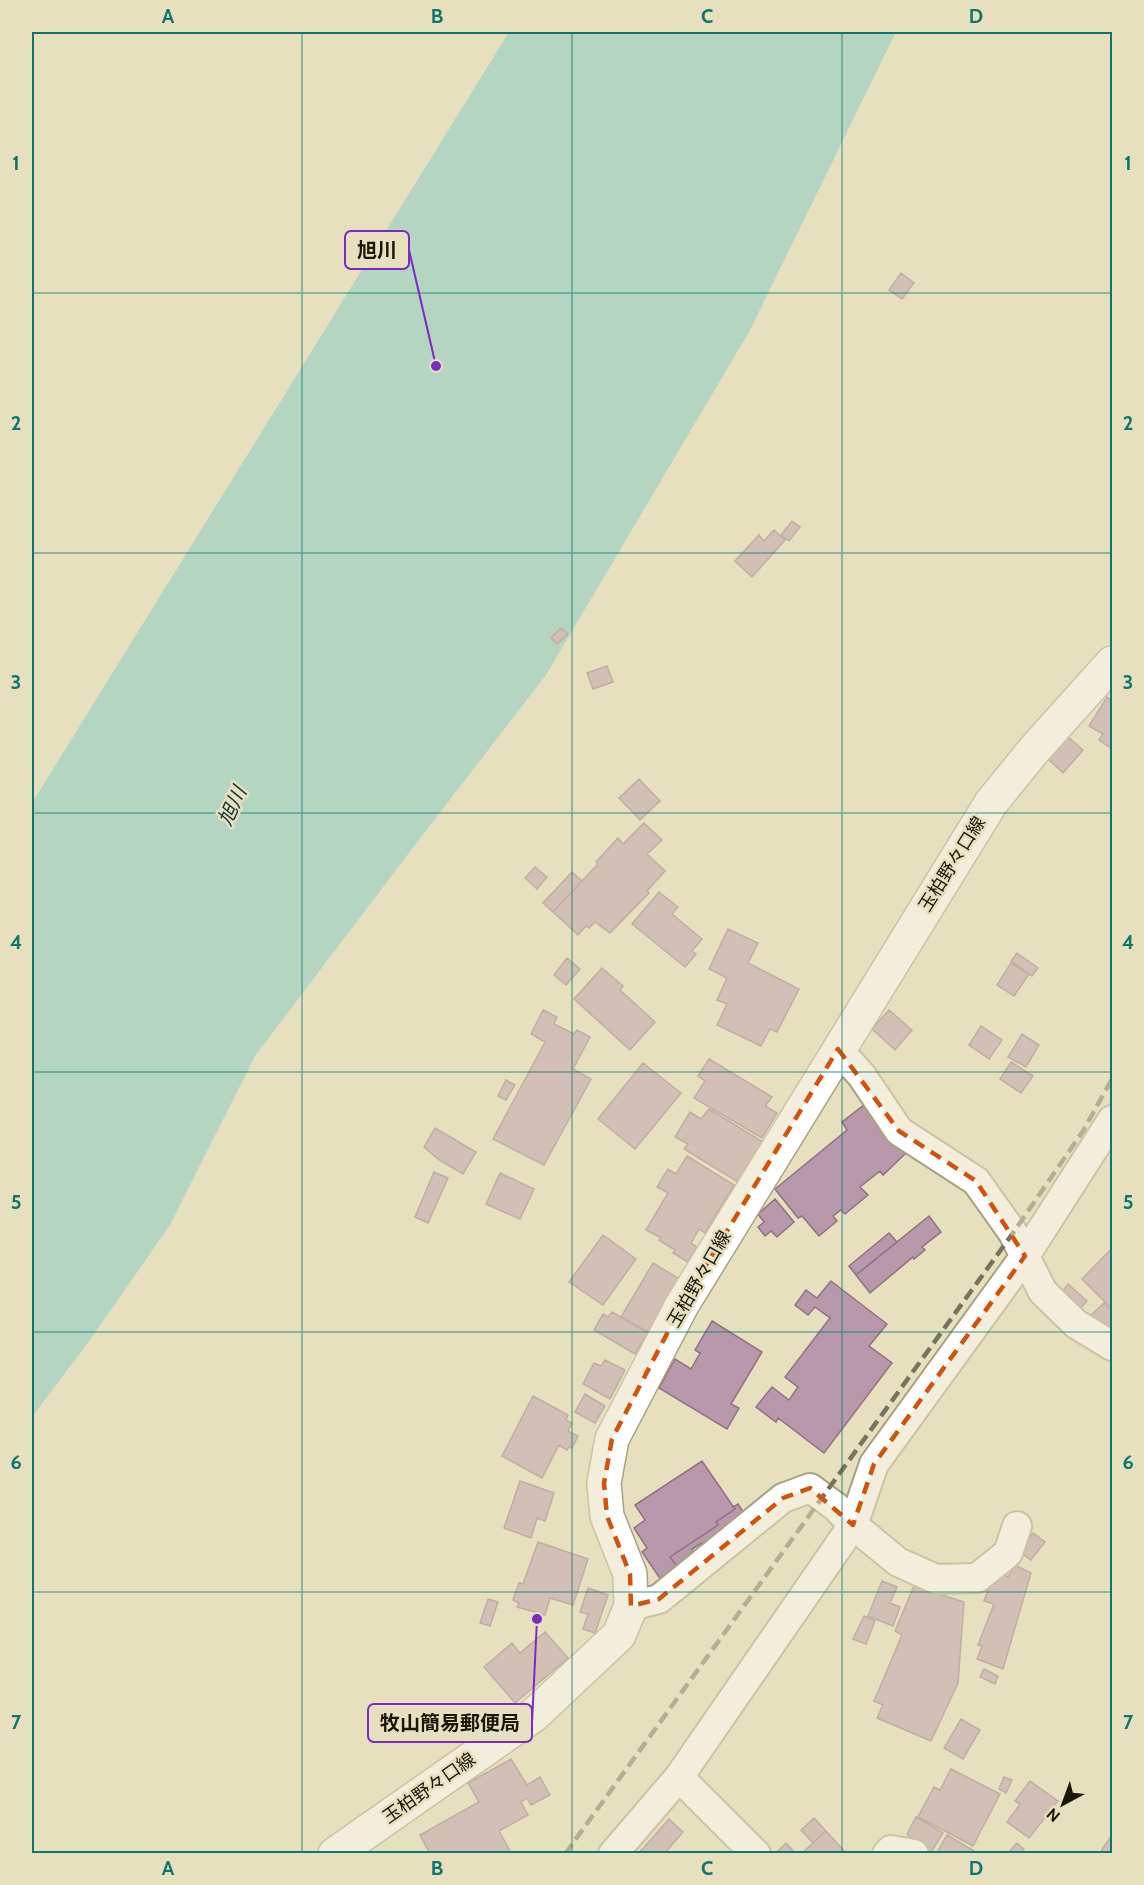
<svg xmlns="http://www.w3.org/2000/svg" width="1144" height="1885" font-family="Cabin,'Noto Sans JP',sans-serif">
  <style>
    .water { fill: #77c7c8 }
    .building { fill: #b898aa; stroke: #907284; stroke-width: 1.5 }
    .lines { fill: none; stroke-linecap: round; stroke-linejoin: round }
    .minor-casing { stroke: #a9a282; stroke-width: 32 }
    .secondary-casing { stroke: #a9a282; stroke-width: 36 }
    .minor { stroke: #fff; stroke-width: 28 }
    .secondary { stroke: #fff; stroke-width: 33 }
    .rail { stroke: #78735d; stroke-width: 4.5; stroke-dasharray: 12 6; stroke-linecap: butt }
    .marked { fill: none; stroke: #d3520c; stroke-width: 4.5; stroke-dasharray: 12 8; stroke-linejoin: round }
    .grid { fill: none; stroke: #0f766e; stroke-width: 1.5; stroke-opacity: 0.55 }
    .labels { text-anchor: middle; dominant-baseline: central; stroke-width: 5; stroke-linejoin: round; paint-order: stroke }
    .street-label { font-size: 18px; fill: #19160a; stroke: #e7e0be }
    .water-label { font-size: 20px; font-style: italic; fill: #0e3636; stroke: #e7e0be }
    .leader { fill: none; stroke: #7b2cbf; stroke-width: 2 }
    .callout-dot { fill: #7b2cbf; stroke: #e7e0be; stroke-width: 2 }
    .callout { fill: #e7e0be; stroke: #7b2cbf; stroke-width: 2 }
    .callout-label { font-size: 20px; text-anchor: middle; font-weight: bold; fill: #19160a }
    .neatline { fill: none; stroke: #0f766e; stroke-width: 2 }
    .grid-label { font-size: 20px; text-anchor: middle; font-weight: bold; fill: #0f766e }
  </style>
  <rect width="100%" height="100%" fill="#e7e0be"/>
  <!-- water -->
  <path class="water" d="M509,32H896L749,332L546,675L418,841L255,1056L170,1225L90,1340L32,1417V803Z"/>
  <!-- building -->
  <path class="building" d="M901,273L914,283L902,299L889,290Z
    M792,521L800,527L789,541L781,535Z
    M774,530L785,540L752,577L735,561L759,535L764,541Z
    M561,628L568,634L557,644L551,638Z
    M607,666L613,682L593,689L587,673Z
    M1107,697L1112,701V749L1099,740L1103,734L1089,726Z
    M1067,736L1083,750L1063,773L1047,758Z
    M639,779L660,801L640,820L619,798Z
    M644,823L662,840L647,854L665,871L647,891L649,893L610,933L595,922L589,928L586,926L578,935L553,912L598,864L596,862L618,838L623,844Z
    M535,867L547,877L537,889L525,878Z
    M572,872L582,881L553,912L543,903Z
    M659,892L678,907L672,914L702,939L692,951L696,954L685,967L632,924Z
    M728,929L758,943L748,963L799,989L777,1032L770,1029L761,1046L717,1025L727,1004L717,1000L727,978L709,969Z
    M1017,953L1038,968L1032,976L1011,961Z
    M567,958L580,969L566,985L554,975Z
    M1011,963L1029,974L1014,996L997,985Z
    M602,968L623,986L620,990L655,1022L630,1050L574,999Z
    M543,1010L557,1017L554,1024L574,1034L577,1030L590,1037L573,1069L591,1079L544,1165L493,1139L545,1042L531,1034Z
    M889,1010L912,1030L895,1050L872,1029Z
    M981,1026L1002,1040L989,1059L969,1045Z
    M1022,1034L1039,1045L1026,1067L1008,1057Z
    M709,1059L772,1097L765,1106L777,1113L762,1138L694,1098L705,1081L698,1076Z
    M1011,1062L1033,1076L1021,1093L1000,1079Z
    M643,1063L681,1093L635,1149L598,1119Z
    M506,1080L515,1085L506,1100L498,1096Z
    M864,1105L905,1154L883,1175L880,1171L860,1187L868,1195L845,1214L841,1210L833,1216L837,1221L819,1236L802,1216L798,1218L775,1189L847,1130L842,1122Z
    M709,1109L763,1142L738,1182L684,1149L688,1144L675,1137L690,1112L701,1119Z
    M435,1128L476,1152L463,1174L439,1160L424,1147Z
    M687,1156L734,1185L705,1233L699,1229L691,1243L697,1247L688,1262L673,1253L675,1250L659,1240L661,1238L646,1230L668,1193L657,1187L668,1169L676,1174Z
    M434,1172L448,1178L428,1223L415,1217Z
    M500,1173L534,1189L520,1219L486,1204Z
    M775,1199L794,1222L777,1237L771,1231L765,1236L758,1227L764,1222L758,1214Z
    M929,1216L941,1232L922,1247L925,1250L914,1259L913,1257L870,1293L856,1275Z
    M889,1233L897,1242L856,1275L849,1266Z
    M603,1235L636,1259L603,1305L569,1282Z
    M1112,1248V1309L1082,1279Z
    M653,1263L681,1280L650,1333L621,1317Z
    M831,1281L887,1324L869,1346L892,1363L824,1453L778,1418L776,1422L756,1407L772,1387L789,1400L798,1387L785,1377L830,1318L815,1307L808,1315L795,1305L806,1290L817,1298Z
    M1068,1284L1087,1301L1079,1310L1061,1293Z
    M1104,1303L1112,1312V1326L1105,1333L1089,1317Z
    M612,1312L648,1333L635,1354L594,1330L603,1314L608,1317Z
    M712,1321L762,1352L731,1404L739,1408L727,1429L659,1388L675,1359L691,1369L700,1353L695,1350Z
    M605,1360L625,1370L610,1399L583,1384L594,1363L601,1366Z
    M585,1394L605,1406L595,1423L575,1412Z
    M533,1396L568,1415L566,1420L572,1423L568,1431L578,1436L572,1448L569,1447L567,1450L559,1445L542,1478L502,1456Z
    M702,1461L735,1509L716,1522L718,1525L670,1557L678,1568L661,1580L642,1552L647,1548L634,1528L645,1520L635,1505Z
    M520,1481L554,1493L545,1521L537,1518L531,1538L504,1528Z
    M738,1504L743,1512L706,1547L702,1543L692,1549L697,1555L678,1568L670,1557L718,1525L716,1522L735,1509L733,1507Z
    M1033,1533L1045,1542L1031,1560L1019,1551Z
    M538,1542L588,1559L573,1605L550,1598L545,1615L517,1607L519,1603L513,1600L519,1583L523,1584Z
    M1015,1565L1031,1573L1003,1669L977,1659L982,1646L978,1645L994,1604L984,1601L991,1581L999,1572L1008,1577Z
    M882,1581L897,1587L890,1603L900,1607L893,1626L868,1616Z
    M914,1586L964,1602L958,1683L931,1741L877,1718L883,1705L874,1701L902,1635L895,1631Z
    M588,1588L608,1595L595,1633L583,1629L588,1614L580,1612Z
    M488,1599L498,1602L490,1626L480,1623Z
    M864,1616L875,1621L866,1644L853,1639Z
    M545,1632L568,1658L515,1703L484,1667L512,1643L520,1653Z
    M984,1669L998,1676L995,1684L980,1677Z
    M961,1719L980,1730L963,1759L944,1748Z
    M511,1759L527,1785L540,1777L550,1795L531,1805L527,1798L521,1802L528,1815L499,1831L512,1854H430L420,1835L479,1802L468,1783Z
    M951,1769L1000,1794L973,1846L918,1817L934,1787L940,1790Z
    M1004,1777L1012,1780L1006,1793L999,1789Z
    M1030,1781L1058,1801L1029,1838L1007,1822L1020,1804L1015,1801Z
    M916,1817L943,1833L930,1854L907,1834Z
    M814,1818L826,1831L813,1843L801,1830Z
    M669,1819L683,1832L664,1854H638Z
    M826,1831L847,1854H801L813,1843Z
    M947,1835L976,1852L975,1854H936Z
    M1112,1835V1854H1099Z
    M786,1843L796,1854H777L776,1853Z
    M1017,1843L1024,1849L1020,1854H1007Z"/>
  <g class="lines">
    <defs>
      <path id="minor" d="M838,1049L862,1076L899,1131L976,1181L1013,1233L1043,1292L1076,1324L1112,1346
        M631,1606L659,1599L783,1498L810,1488L836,1507L853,1525L898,1562L936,1579L977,1578L1008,1553L1017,1526
        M679,1777L756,1854
        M613,1854L679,1777L853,1525L874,1464L1025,1256L1112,1120
        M887,1854L891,1850L914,1854"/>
      <path id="secondary" d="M335,1854L534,1715L619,1635L631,1606L630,1574L607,1516L604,1483L612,1439L682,1305L991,803L1034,750L1112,663"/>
    </defs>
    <!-- minor casing -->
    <use href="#minor" class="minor-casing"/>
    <!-- secondary casing -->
    <use href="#secondary" class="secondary-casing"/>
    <!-- minor -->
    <use href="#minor" class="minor"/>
    <!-- secondary -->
    <use href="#secondary" class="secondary"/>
    <!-- rail -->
    <path class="rail" d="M565,1854L1013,1233L1083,1131L1112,1079"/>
  </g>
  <!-- marked area -->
  <path d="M0 0H1144V1885H0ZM838,1049L899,1131L976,1181L1025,1256L874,1464L853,1525L810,1488L783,1498L659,1599L631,1606L630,1574L607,1516L604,1483L612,1439L682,1305Z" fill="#e7e0be" fill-opacity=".55" fill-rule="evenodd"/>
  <path class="marked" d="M838,1049L899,1131L976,1181L1025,1256L874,1464L853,1525L810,1488L783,1498L659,1599L631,1606L630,1574L607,1516L604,1483L612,1439L682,1305Z"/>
  <!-- grid -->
  <path class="grid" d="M302,32V1854M572,32V1854M842,32V1854M32,293H1112M32,553H1112M32,813H1112M32,1072H1112M32,1332H1112M32,1592H1112"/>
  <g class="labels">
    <!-- street labels -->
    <g class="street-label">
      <text transform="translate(952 864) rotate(-58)">玉柏野々口線</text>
      <text transform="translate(699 1279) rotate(-60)">玉柏野々口線</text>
      <text transform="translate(429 1788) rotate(-35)">玉柏野々口線</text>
    </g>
    <!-- water labels -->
    <g class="water-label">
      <text transform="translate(232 806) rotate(-65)">旭川</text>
    </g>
  </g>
  <!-- callouts -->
  <path class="leader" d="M436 366L409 250M537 1619L532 1723"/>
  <g class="callout-dot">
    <circle cx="436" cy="366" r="6"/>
    <circle cx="537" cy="1619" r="6"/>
  </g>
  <g class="callout">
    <rect x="345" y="231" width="64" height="38" rx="6"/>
    <rect x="368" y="1704" width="164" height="38" rx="6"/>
  </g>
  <g class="callout-label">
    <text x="377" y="257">旭川</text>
    <text x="450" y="1730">牧山簡易郵便局</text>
  </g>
  <!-- border -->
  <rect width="1144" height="1885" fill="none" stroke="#e7e0be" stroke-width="66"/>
  <!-- north arrow -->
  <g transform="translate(1063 1804) rotate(221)" stroke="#e7e0be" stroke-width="4.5" paint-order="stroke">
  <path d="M0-4.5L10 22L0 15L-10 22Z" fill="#19160a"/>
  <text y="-9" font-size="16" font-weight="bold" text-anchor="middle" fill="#19160a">N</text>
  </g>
  <rect x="33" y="33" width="1078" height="1819" class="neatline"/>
  <g class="grid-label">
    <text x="168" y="23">A</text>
    <text x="437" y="23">B</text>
    <text x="707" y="23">C</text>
    <text x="976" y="23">D</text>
    <text x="16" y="170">1</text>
    <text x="1128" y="170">1</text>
    <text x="16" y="430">2</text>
    <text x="1128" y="430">2</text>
    <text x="16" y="689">3</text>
    <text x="1128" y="689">3</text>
    <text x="16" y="949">4</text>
    <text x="1128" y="949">4</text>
    <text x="16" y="1209">5</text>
    <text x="1128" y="1209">5</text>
    <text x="16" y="1469">6</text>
    <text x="1128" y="1469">6</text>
    <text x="16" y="1729">7</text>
    <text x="1128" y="1729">7</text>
    <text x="168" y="1875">A</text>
    <text x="437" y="1875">B</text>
    <text x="707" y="1875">C</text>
    <text x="976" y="1875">D</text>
  </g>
</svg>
